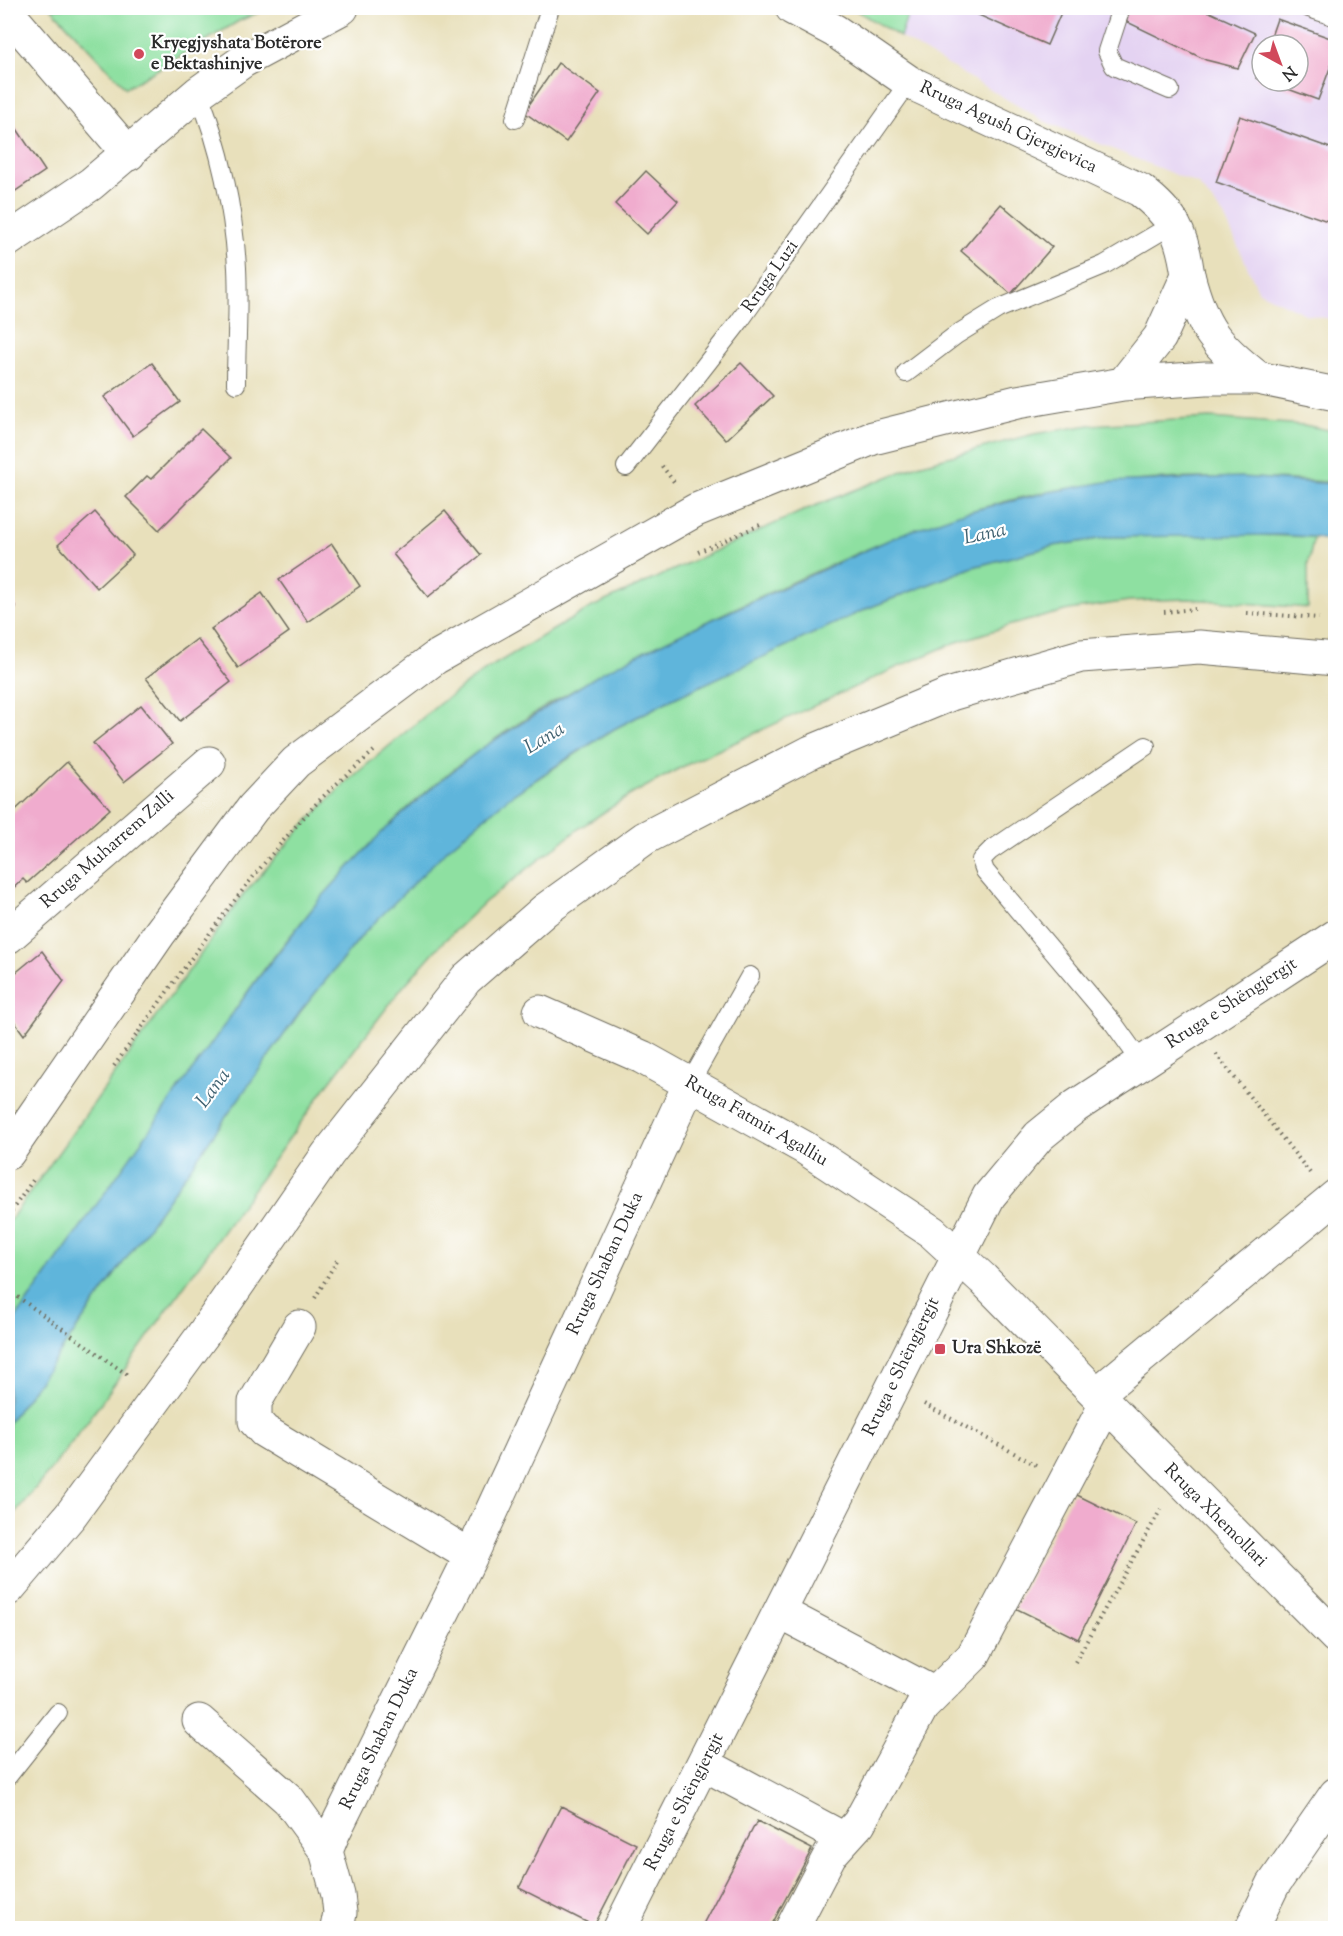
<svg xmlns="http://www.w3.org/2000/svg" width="1343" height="1936" font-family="'Sorts Mill Goudy',serif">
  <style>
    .built { fill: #e4d3f2; fill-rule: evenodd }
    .green { fill: #8ee0a1; stroke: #5c8666; stroke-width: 1.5 }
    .water { fill: #5fb5db; stroke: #457083; stroke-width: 1.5 }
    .building { fill: #f0acce }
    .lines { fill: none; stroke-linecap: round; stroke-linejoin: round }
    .lane-casing { stroke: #6d6a5d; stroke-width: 20 }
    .street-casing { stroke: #6d6a5d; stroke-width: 35 }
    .secondary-casing { stroke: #6d6a5d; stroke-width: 35 }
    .primary-casing { stroke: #6d6a5d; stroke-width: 35 }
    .path { stroke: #6d6a5d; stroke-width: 4; stroke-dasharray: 1.5 4.5; stroke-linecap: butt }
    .lane { stroke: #fff; stroke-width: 18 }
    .street { stroke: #fff; stroke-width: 33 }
    .secondary { stroke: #fff; stroke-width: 33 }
    .primary { stroke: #fff; stroke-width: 33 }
    .poi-dot { fill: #d1495b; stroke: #fff; stroke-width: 2 }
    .labels { text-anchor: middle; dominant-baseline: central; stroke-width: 4.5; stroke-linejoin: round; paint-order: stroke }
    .poi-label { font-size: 18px; font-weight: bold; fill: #2b2b2b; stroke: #fff; text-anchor: start }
    .street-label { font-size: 18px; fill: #2b2b2b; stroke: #fff }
    .water-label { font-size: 20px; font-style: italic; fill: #406271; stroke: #fff }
  </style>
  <rect width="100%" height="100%" fill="#fff"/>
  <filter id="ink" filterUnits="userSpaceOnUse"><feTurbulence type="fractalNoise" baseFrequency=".0167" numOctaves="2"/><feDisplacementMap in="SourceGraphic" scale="12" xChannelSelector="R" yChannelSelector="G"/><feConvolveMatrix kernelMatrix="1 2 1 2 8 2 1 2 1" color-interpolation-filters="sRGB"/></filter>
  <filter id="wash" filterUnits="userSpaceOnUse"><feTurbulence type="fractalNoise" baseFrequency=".008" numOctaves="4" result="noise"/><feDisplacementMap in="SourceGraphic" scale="24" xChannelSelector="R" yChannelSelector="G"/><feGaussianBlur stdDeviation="1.35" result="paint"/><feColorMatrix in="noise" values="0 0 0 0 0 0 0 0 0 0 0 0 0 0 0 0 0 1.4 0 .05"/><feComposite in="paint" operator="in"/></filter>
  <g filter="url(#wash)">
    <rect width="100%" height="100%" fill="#e8e0bb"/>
    <!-- built -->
    <path class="built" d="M910,8H1335V320L1305,314L1259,292L1224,216L1198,184L1044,121L900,37ZM1262,45H1298V81H1262Z"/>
    <!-- green -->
    <path class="green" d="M51,8H269L239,21L126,88Z
      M852,8H910L900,37Z
      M1210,418L1304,425L1333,431L1335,432V464L1327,482C1235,475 1143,475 1053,491C951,509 857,552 764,595C626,658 484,727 378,837C333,882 292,932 254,983C228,1019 204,1057 178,1093C121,1172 64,1250 8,1329V1223L243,895L303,826L345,783L439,704L487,669L590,608L807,509L918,465L1034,434L1090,425Z
      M1228,534L1314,537L1308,564V608L1189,599L1129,601L1069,610L1011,625L954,643L900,666L686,765L632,794L581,827L485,902L441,944L402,988L328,1084L90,1418L53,1467L8,1521V1423L51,1365L300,1012L364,933L407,888L451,846L508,798L614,729L668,701L866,609L973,567L1053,546L1111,537Z"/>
    <!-- water -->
    <path class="water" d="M1241,477L1335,484V543L1314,537L1277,535L1111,537L1053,546L973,567L866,609L668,701L614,729L562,762L508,798L451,846L364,933L300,1012L51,1365L8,1423V1329L255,982L319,900L380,834L435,785L482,748L603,672L680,634L902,534L958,514L1049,492L1106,482Z"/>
    <g id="blocks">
      <!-- building -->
      <path class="building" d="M979,8H1063L1047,45L976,14Z
        M1129,8H1201L1255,33L1238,68L1206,60L1123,20Z
        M1277,19L1336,40V52L1318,100L1266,81H1298V45H1268Z
        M1262,61V80L1256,78Z
        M558,63L600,93L566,142L524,112Z
        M1240,116L1336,150V224L1216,182Z
        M9,117L45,171L8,196V119Z
        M646,171L678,201L647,234L615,204Z
        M1001,204L1052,247L1011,294L961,251Z
        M152,363L180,402L133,436L104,397Z
        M741,363L773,396L726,440L695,406Z
        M201,429L231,458L159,530L126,497L147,476L151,479Z
        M445,511L481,555L428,597L393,554Z
        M95,512L133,555L97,588L58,545Z
        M332,544L360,586L308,622L279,580Z
        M262,593L289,632L238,668L211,629Z
        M8,598L16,607L8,615Z
        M197,639L231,682L180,721L146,678Z
        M141,705L172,744L124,782L93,743Z
        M67,762L110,809L27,883L23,879L8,893V817Z
        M42,951L64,981L24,1035L8,1013V979Z
        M1073,1493L1136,1524L1078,1639L1015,1608Z
        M561,1806L636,1844L594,1926L519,1888Z
        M757,1821L812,1849L770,1928H701Z"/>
    </g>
  </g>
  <g filter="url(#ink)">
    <use href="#blocks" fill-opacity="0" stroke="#6d6a5d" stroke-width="1.5"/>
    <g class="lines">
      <defs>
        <path id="lane" d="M1121,8L1107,51L1114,66L1170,90
          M1309,8L1336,17
          M198,93C220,144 234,212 237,268C239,307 236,346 236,384
          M515,119L550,8
          M906,373L956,335L998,309L1104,265L1175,223
          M626,467L739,322L909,82
          M1142,1063L1114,1024L985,871L981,860L990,851L1146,746
          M690,1083L750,976
          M8,1776L58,1713"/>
        <path id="street" d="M8,13L129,154
          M8,937L209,763
          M540,1012L642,1057L805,1148L932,1232L983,1279L1336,1637
          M299,1327L255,1402V1421L264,1431L471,1556
          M1097,1394L1336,1196
          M781,1613L935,1694
          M199,1721L289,1800L326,1851
          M704,1764L844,1839
          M337,1928L340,1913L338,1895L326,1851L333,1834L471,1556L690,1083
          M792,1928L830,1855L859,1823L922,1707L973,1656L1106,1404
          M1252,1928L1273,1885L1336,1794"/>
        <path id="secondary" d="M792,8L835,31L909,82L1140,190C1174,216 1182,233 1188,275
          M8,240L91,184L198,93L243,61L342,8
          M620,1928L989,1196L1039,1136L1076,1106L1336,936"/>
        <path id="primary" d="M1188,275C1202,329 1215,344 1258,378
          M1123,384L1160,337L1188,275
          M8,1153L159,934L253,808L296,762L435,658L696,510L873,438L1017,402L1123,384L1206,378H1258L1336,394
          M8,1589L70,1516L202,1336L328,1154L466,979L545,910L645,838L811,752L951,694L1081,656L1199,647L1336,659"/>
      </defs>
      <!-- lane casing -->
      <use href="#lane" class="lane-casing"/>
      <!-- street casing -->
      <use href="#street" class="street-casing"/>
      <!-- secondary casing -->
      <use href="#secondary" class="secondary-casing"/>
      <!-- primary casing -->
      <use href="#primary" class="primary-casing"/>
      <!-- path -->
      <path class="path" d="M662,466L674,482
        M698,552L760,525
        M1164,612L1195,609
        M1247,613L1319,618
        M1216,1054L1310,1173
        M114,1066C179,976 241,884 317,803C334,785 355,768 374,751
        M8,1216L33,1180
        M8,1290L129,1376
        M315,1298L339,1257
        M924,1404L1036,1465
        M1075,1662L1161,1509"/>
      <!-- lane -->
      <use href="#lane" class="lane"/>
      <!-- street -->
      <use href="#street" class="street"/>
      <!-- secondary -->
      <use href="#secondary" class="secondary"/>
      <!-- primary -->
      <use href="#primary" class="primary"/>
    </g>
  </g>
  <!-- markers -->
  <g class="poi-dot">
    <circle cx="139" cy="54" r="6"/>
    <rect x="934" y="1343" width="12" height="12" rx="3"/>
  </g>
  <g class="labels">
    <!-- poi labels -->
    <g class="poi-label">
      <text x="151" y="44">Kryegjyshata Botërore<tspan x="151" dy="21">e Bektashinjve</tspan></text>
      <text x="952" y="1349">Ura Shkozë</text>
    </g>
    <!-- street labels -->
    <g class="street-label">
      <text transform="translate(1008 128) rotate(25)">Rruga Agush Gjergjevica</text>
      <text transform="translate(771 277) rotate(-55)">Rruga Luzi</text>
      <text transform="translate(108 850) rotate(-41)">Rruga Muharrem Zalli</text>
      <text transform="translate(1232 1004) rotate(-33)">Rruga e Shëngjergjt</text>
      <text transform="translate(756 1122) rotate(30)">Rruga Fatmir Agalliu</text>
      <text transform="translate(606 1264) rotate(-65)">Rruga Shaban Duka</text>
      <text transform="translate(902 1367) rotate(-64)">Rruga e Shëngjergjt</text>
      <text transform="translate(1215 1516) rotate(45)">Rruga Xhemollari</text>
      <text transform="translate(380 1739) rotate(-64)">Rruga Shaban Duka</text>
      <text transform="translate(685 1802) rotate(-63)">Rruga e Shëngjergjt</text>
    </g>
    <!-- water labels -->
    <g class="water-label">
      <text transform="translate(985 535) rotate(-12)">Lana</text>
      <text transform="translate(545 739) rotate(-31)">Lana</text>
      <text transform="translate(214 1089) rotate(-53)">Lana</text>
    </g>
  </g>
  <!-- margin -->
  <rect width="1343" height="1936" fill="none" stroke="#fff" stroke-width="30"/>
  <!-- north arrow -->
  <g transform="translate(1280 63) rotate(139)"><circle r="28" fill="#ffffff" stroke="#aaaaaa" stroke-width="1.5"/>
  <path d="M0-4.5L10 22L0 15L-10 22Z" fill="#d1495b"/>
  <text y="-9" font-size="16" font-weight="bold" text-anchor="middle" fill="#2b2b2b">N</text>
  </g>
</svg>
